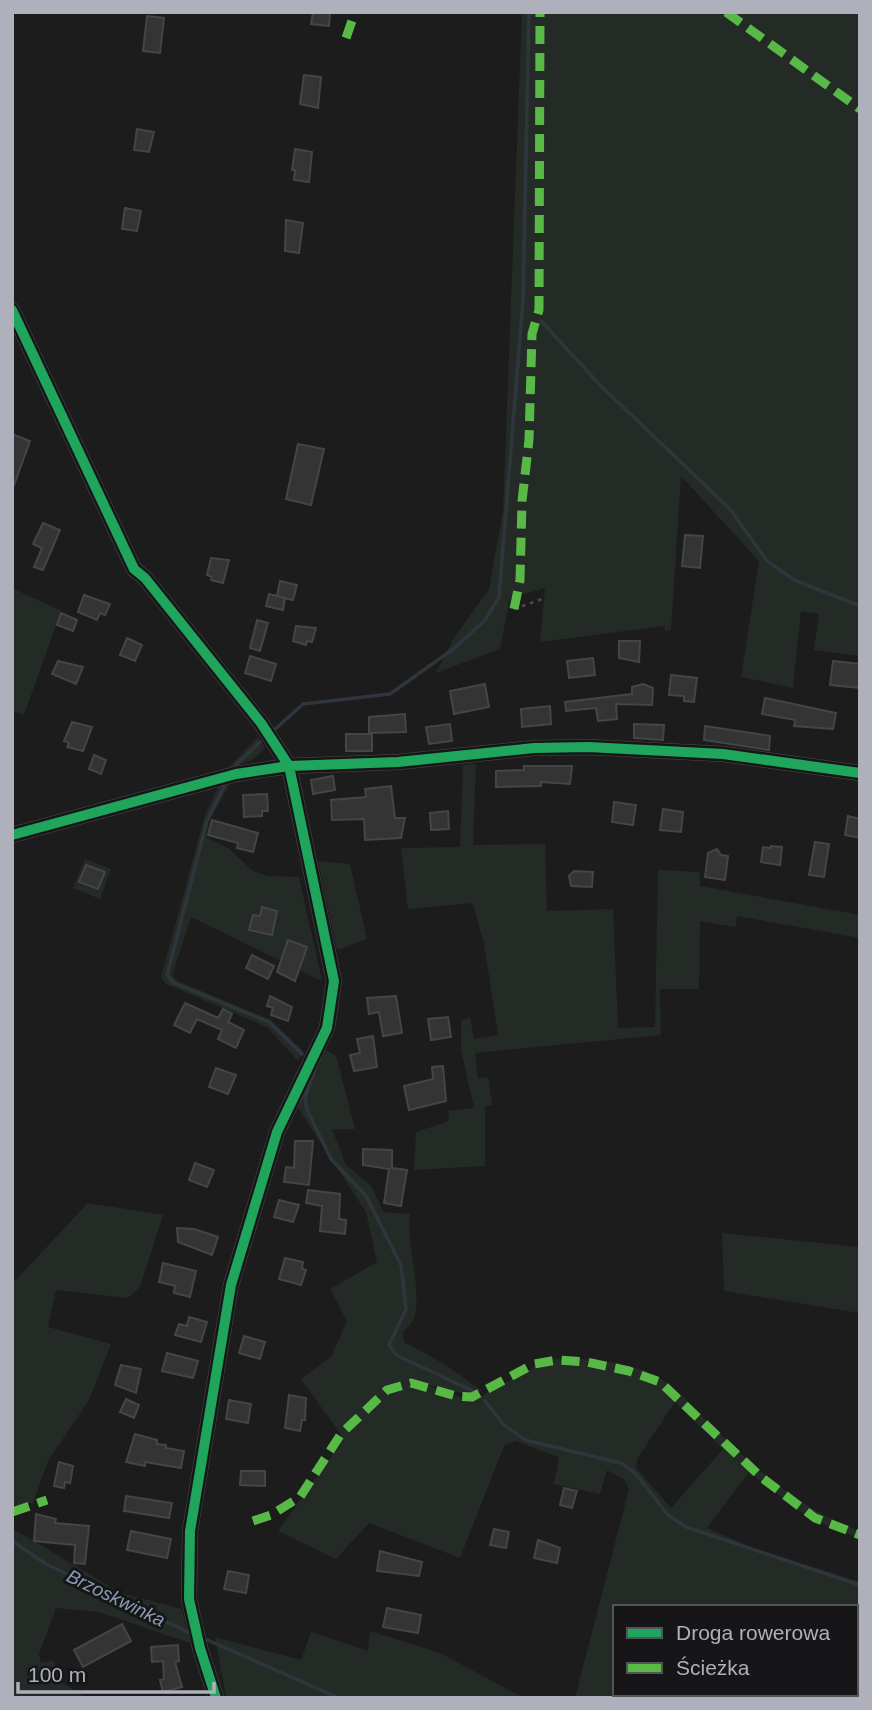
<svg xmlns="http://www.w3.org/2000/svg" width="872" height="1710" font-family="Helvetica,sans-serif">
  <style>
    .green { fill: #242b26; fill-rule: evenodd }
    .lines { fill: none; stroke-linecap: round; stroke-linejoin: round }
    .stream { stroke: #2f353d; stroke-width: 3.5 }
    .building { fill: #343434; stroke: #444548; stroke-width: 2 }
    .path { stroke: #4d4e51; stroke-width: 2.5; stroke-dasharray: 3.5 5; stroke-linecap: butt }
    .tertiary { stroke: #4c4d4f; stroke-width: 16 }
    .quiet { stroke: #58b947; stroke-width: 9; stroke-dasharray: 18 9; stroke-linecap: butt }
    .cycleway-casing { stroke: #161618; stroke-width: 15 }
    .cycleway { stroke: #20a55d; stroke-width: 10 }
    .labels { text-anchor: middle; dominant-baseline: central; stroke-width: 6; stroke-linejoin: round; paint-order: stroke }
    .water-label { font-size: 19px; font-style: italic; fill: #889bb3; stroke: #161618 }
  </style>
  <rect width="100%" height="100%" fill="#1c1c1c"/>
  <!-- green -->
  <path class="green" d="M522,12H860V656L814,650L819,614L801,611L793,688L741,677L759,561L681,476L671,630L665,631L664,626L540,642L545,588L510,598L500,649L436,673L454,638L489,589L503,511Z
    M12,588L61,611L24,715L12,711Z
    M258,737L265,747C256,761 244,763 228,768Z
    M476,764L473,845L545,844L547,911L613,909L618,1028L655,1027L658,870L699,872L700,886L860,915V938L737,916L736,927L700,921L699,989H660L661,1035L475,1053L478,1078L488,1077L492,1105L485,1107V1166L414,1170L416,1132L449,1121L448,1111L474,1108L461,1050V1020L470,1018L474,1039L498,1035L484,944L473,903L408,909L401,848L460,847L463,765Z
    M230,784L209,820L206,837L228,848L253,871L268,876L299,877L322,981L191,917L172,976L180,982L271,1020L303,1051L298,1061L267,1027L166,984L161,977L205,815L218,787Z
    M85,859L111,869L100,899L73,888Z
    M318,861L350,864L367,939L337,950Z
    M326,1050L336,1056L355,1129H332L346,1165L372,1187L383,1212L410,1214C406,1248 421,1281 415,1315C414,1321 407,1328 403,1333L404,1342L446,1365L482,1391L470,1395L416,1382L472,1401L533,1368L536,1360C571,1356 630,1360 661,1379C680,1391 696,1411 712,1426C757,1470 800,1510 860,1531V1539L808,1517L749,1472L707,1528L755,1549L860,1582V1698H575L629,1489L624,1479L607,1470L600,1494L554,1484L559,1457L515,1441L504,1446L460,1558L369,1523L336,1559L278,1531L344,1439L301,1379L331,1357L347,1321L330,1289L377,1262L366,1212L296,1105ZM675,1402L723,1449L671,1508L636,1468L637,1459ZM615,1607H856V1694H615Z
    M88,1203L163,1215L140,1287L128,1298L56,1290L48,1327L111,1344L89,1400L48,1461L33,1503L12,1506V1284Z
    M722,1233L860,1247V1313L724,1291Z
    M12,1528L121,1593L182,1609L190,1643L99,1612L56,1608L39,1654L41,1663L53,1660L60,1681L86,1698H12Z
    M370,1631L440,1653L524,1698L226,1697L215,1637L301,1660L311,1632L368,1651Z"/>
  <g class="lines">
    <!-- stream -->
    <path class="stream" d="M541,321L602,387L730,509L767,561L794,580L860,606
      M273,731L303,704L390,694L456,647L485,620L499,597L523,301L529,12
      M236,765L260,742
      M224,786L207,821L167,975L174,983L269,1022L302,1054
      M315,1069L305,1098L307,1110L331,1159L366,1196L401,1265L406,1309L389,1345L396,1355L473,1391
      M485,1401L503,1424L525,1440L621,1463L635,1473L668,1515L686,1527L860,1585
      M12,1541L46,1564L192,1634
      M203,1638L339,1698"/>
  </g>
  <!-- building -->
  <path class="building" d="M313,12H330L329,26L311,24Z
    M147,16L164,18L160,53L143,51Z
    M304,75L321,77L318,108L300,104Z
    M137,129L154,132L149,152L134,150Z
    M295,149L312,152L309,182L294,180L295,170H292Z
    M125,208L141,211L137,231L122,229Z
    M286,220L303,223L299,253L285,251Z
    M12,434L30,441L14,485L12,484Z
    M298,444L324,449L311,505L286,499Z
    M43,523L60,530L43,570L34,567L42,548L33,544Z
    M685,535L703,536L700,568L682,566Z
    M211,558L229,560L223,583L211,580L212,577L207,575Z
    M280,581L297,585L293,600L277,596Z
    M269,594L285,598L283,610L266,606Z
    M84,595L110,604L105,615L100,613L97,620L78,612Z
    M61,613L77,620L73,631L57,625Z
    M257,620L268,623L260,651L250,648Z
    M296,626L316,628L312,642L307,641L306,645L293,641Z
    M127,638L142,645L135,661L120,655Z
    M619,641H640L639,662L619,658Z
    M250,656L276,664L271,681L245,673Z
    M593,658L595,675L569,678L567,661Z
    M58,661L83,667L76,684L52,674Z
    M833,661L860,664V688L830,685Z
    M671,675L697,678L694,702L684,701V696L669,695Z
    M485,684L489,707L454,714L450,691Z
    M643,684L653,688L652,705L616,704L617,719L598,721L596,708L566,711L565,702L632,694V687Z
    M765,698L836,713L833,729L794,726L795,720L762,714Z
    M550,706L551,724L522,727L521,709Z
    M405,714L406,732L369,733V717Z
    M72,722L92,727L83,751L67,747L69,743L64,741Z
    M450,724L452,741L429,744L426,727Z
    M634,724L664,725L663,740L634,738Z
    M705,726L770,736L769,750L704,740Z
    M346,734H372V751H346Z
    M94,755L106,760L101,774L89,769Z
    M524,766H572L570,784L541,782V786L496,787V771L524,770Z
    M333,776L335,790L313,794L311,780Z
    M391,786L395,818H405L401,838L365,840L364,819L332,820L331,800L366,797L365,789Z
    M267,794L268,811H262V816L244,817L243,795Z
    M614,802L636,805L633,825L612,822Z
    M663,809L683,812L681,832L660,830Z
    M448,811L449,829L431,830L430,813Z
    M848,816L860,819V838L845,835Z
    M212,820L258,833L253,852L237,848L238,843L208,835Z
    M815,842L829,844L824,877L809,875Z
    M771,846L782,847L780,865L761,862L763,847L771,848Z
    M717,849L721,855L728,856L725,880L705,877L708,853Z
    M86,865L105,872L98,889L79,882Z
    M574,871L593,872L592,887L571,886L569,876Z
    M262,907L277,911L272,935L249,930L253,915L260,916Z
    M288,940L307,947L295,981L277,972Z
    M252,955L274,966L268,979L246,968Z
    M270,996L292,1007L288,1021L271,1015L273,1008L267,1006Z
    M396,996L402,1033L383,1036L379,1012L369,1014L367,998Z
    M185,1003L218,1018L223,1009L232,1014L228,1022L244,1030L236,1048L218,1039L222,1030L197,1019L190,1033L174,1025Z
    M448,1017L451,1037L431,1040L428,1019Z
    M373,1036L377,1067L354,1071L350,1055L360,1053L357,1039Z
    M443,1066L446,1101L409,1110L404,1086L433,1079L432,1067Z
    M216,1068L236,1075L228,1094L209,1087Z
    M295,1141H313L309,1185L284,1182L286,1167L294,1168Z
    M363,1149L392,1150V1168L407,1170L401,1206L384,1203L389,1169L363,1165Z
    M195,1163L214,1170L207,1187L189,1180Z
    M308,1190L340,1194L339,1219L346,1220L345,1234L320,1231L322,1206L306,1203Z
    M279,1200L299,1205L293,1222L274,1217Z
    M177,1228L194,1229L218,1237L212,1255L178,1242Z
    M285,1258L303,1262L302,1269L306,1270L301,1285L279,1279Z
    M163,1263L196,1271L190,1297L174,1293L175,1286L159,1282Z
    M189,1317L207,1322L201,1342L175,1335L179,1324L187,1326Z
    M244,1336L265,1342L260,1359L239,1353Z
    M167,1353L198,1361L193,1378L162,1371Z
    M121,1365L141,1369L136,1393L115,1385Z
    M289,1395L306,1398L305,1420H302L300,1431L285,1428Z
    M126,1399L139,1405L134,1418L120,1412Z
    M229,1400L251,1404L248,1423L226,1419Z
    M135,1434L157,1440V1444L166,1445V1448L184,1451L181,1468L145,1462V1466L126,1462Z
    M59,1462L73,1466L70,1483L65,1482L64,1488L54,1486Z
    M241,1471H265V1486L240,1485Z
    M564,1488L577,1491L572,1508L560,1505Z
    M126,1496L172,1503L169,1518L124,1511Z
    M36,1514L56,1519L55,1523L89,1526L85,1564L74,1563L75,1545L34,1541Z
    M494,1529L509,1532L506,1548L490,1545Z
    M131,1531L171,1539L167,1558L127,1550Z
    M538,1540L560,1548L557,1563L534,1558Z
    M380,1551L422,1562L419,1576L377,1571Z
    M228,1571L249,1575L246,1593L224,1589Z
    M387,1608L421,1615L418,1633L383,1627Z
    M122,1624L131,1641L83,1667L74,1650Z
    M178,1645L179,1661L175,1662L182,1687L163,1692L160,1680L164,1679L163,1661L152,1662L151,1647Z"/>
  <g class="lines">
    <!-- path -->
    <path class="path" d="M514,609L545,598"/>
    <!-- tertiary -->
    <path class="tertiary" d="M12,310L134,569L145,578L261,723L289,766L334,981L327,1028L277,1132L231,1285L190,1531L189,1599L200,1648L216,1698
      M12,835L236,774L289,766L398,762L534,748L588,747L723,754L860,773"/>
    <!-- quiet -->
    <path class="quiet" d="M726,12L860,109
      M346,38L355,12
      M514,609L520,580L522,501L529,440L532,334L539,310L540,12
      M12,1512L47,1500
      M253,1521L271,1515L300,1497L341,1434L387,1390L411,1383L456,1396L472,1397L534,1364L557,1360L587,1362L629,1371L660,1382L761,1477L815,1518L860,1535"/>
    <defs>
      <path id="cycleway" d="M12,310L134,569L145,578L261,723L289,766L334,981L327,1028L277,1132L231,1285L190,1531L189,1599L200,1648L216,1698
        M12,835L236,774L289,766L398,762L534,748L588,747L723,754L860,773"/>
    </defs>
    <!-- cycleway casing -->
    <use href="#cycleway" class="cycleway-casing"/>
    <!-- cycleway -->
    <use href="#cycleway" class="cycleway"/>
  </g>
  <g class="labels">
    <!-- water labels -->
    <g class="water-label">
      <text transform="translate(116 1598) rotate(26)">Brzoskwinka</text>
    </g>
  </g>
  <!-- border -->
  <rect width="872" height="1710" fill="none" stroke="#aeb1bb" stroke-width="28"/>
  <!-- legend -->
  <rect x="613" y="1605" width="245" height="91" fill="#161618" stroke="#535459" stroke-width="2"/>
  <rect x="627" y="1628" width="35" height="10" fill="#20a55d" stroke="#535459" stroke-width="2"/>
  <text x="676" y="1640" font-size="21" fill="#aeb1bb">Droga rowerowa</text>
  <rect x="627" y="1663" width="35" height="10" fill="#58b947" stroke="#535459" stroke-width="2"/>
  <text x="676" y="1675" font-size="21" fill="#aeb1bb">Ścieżka</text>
  <!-- scale -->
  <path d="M18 1682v10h196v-10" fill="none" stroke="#aeb1bb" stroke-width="3.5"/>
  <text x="28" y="1682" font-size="21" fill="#aeb1bb" stroke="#161618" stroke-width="5" paint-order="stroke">100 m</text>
</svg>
